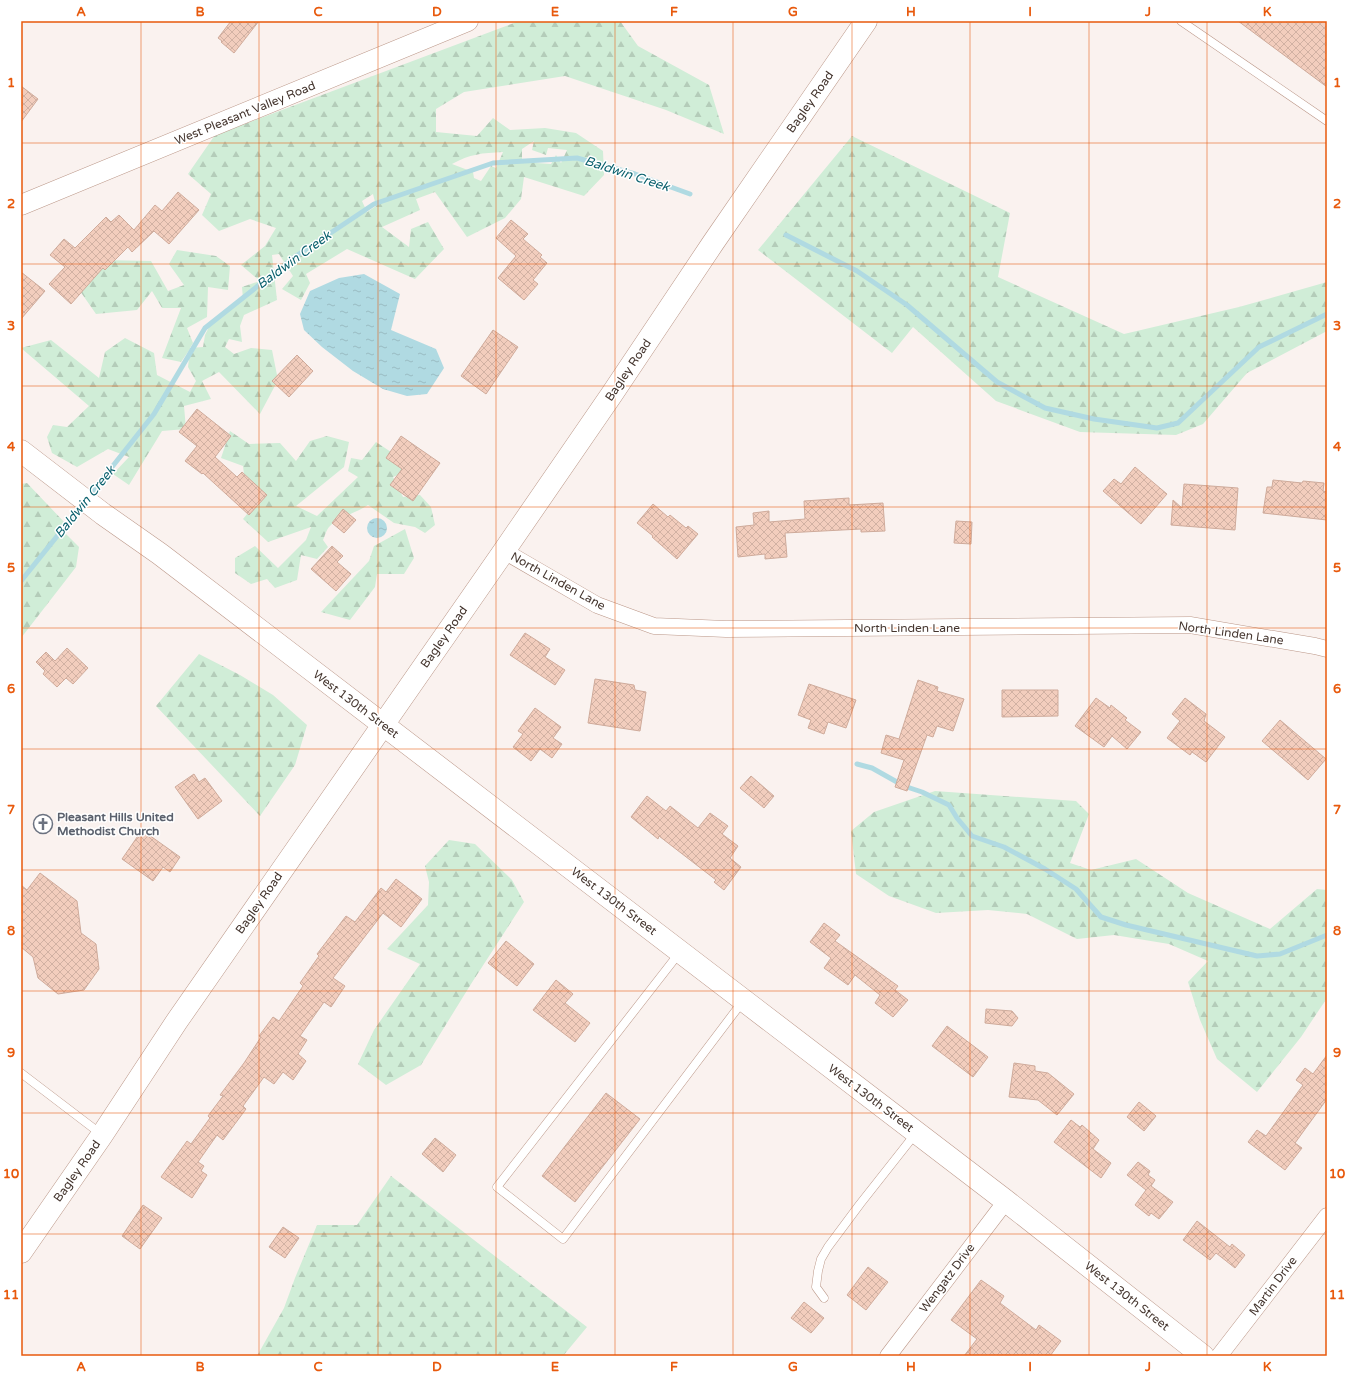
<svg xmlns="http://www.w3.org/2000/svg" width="1348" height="1377" font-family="'Varela Round',sans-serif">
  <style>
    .forest { fill: url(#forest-firs); fill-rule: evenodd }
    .water { fill: url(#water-ripples) }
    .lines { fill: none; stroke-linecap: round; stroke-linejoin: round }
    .stream { stroke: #b0dae2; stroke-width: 5 }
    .building { fill: url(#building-cross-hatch); stroke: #cfab9b }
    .service-casing { stroke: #bb9788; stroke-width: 9 }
    .minor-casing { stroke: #bb9788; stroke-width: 17 }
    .tertiary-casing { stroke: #bb9788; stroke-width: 21 }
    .secondary-casing { stroke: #bb9788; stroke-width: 23 }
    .service { stroke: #fff; stroke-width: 8 }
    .minor { stroke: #fff; stroke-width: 16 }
    .tertiary { stroke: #fff; stroke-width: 20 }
    .secondary { stroke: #fff; stroke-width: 22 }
    .grid { fill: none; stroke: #e8590c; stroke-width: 1; stroke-opacity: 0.55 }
    .labels { text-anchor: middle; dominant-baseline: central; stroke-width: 3; stroke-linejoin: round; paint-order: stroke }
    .street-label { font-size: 12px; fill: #45362f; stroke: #fff }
    .worship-label { font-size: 12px; font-weight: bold; fill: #5b616d; stroke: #fff; text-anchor: start }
    .water-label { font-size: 13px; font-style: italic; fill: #0b616e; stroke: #fff }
    .neatline { fill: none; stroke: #e8590c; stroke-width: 1.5 }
    .grid-label { font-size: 13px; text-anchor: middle; font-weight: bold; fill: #e8590c }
  </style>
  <defs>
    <pattern id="forest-firs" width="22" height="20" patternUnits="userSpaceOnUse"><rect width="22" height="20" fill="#d0edd7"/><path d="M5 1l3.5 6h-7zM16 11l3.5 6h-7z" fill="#b4ccb9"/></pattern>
    <pattern id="water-ripples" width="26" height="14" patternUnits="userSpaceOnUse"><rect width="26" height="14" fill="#b0dae2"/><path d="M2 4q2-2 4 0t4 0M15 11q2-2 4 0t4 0" fill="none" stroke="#99bcc2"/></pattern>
    <pattern id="building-cross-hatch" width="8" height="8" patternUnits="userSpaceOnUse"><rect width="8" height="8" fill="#f2cdbd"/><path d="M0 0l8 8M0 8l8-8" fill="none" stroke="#d1b1a3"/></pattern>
  </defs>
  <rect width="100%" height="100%" fill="#faf2ef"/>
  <!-- forest -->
  <path class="forest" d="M519,21H620L638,46L709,85L724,134L666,110L565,76L464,92L436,109V132L477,136L493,118L510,130L545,128L576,133L603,151L604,175L584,196L524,177L521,199L505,218L467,237L435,192L416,199L420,210L382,227L409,247L411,229L428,222L444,249L415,279L347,249L306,274L310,283L301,300L282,289L293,276L279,254L272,255L277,300L244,315L240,326L242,342L229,339L225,347L234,354L251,348L272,350L278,380L260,414L219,372L202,381L211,399L184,406L186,429L162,431L129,485L113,474L129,457L108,449L77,467L52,453L47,437L53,425L67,427L89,406L21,348L51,340L99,378L105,352L125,338L154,353L157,375L190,392L196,381L188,367L190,349L181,362L162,358L181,308H162L152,291L137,310L96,314L73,281L101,260L151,261L168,291L184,285L169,264L177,250L216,256L230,266L228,290L208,287L207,317L187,328L193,343L190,348L203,347L205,335L211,323L243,299L242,287L260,281L241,265L265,246L276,228L250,219L219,231L202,215L211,194L188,174L215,135ZM534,141L532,150L546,155L548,148L567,150L561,163L556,155L551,164L522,162V149ZM503,152L496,168L491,166L481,181L474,178L473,172L452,164C470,154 482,153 503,152ZM373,194L376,206L367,212L362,201Z
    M852,136L1010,213L998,277L1124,334L1239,307L1327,282V331L1247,373L1203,424L1176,435L1080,432L996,401L913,327L892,353L758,250Z
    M230,431L249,444L280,443L296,461L310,441L327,436L349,442L344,467L296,506L317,516L358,477L348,471L351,458L362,460L376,442L406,462L403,473L393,477L403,497L420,495L431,507L435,525L425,533L415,527L394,523L368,505C358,512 337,518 330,526C326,530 325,536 323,540L328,547L317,559L301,555L297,580L275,588L267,579L251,584L235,573V558L255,546L278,568L306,540L311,527L268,542L243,519L256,503L245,482L243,466L221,458Z
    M27,483L66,524L62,530L79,547L76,567L21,638V484Z
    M405,529L414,558L404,574H377L375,587L350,620L321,612L369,561L374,546Z
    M199,654L240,675L273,695L307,725L295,765L260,816L156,706Z
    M935,791L1076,801L1089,814L1070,863L1091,870L1136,859L1188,893L1270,929L1317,889L1327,890V998L1301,1037L1257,1092L1217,1059L1200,1020L1188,982L1208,961L1169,944L1114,935L1077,939L1027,914L988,910L936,913L889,896L856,874L851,831L874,812Z
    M449,840L475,844L512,880L524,902L471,984L421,1065L386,1085L358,1064L374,1030L420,964L387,949L428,905L429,882L425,866Z
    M391,1176L587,1327L563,1356H257L284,1308L295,1278L317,1225H357Z"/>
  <!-- water -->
  <path class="water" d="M364,274L400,294L391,330L436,349L444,368L427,394L407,396L383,389L353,371L322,347L304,330L300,314L310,291L339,278Z
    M367 528a10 10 0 1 1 20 0a10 10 0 1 1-20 0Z"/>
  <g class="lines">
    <!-- stream -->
    <path class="stream" d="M786,235L857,271L907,305L997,382L1045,408L1094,419L1157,428L1178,423L1259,347L1327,314
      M89,496L154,414L205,328L293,258L374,204L493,163L577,158L635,174L690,194
      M21,581L83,504
      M857,764L872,768L904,786L922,792L949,805L957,818L972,836L1004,847L1045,869L1076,889L1101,917L1126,925L1257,956L1280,954L1327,935"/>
  </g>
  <!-- building -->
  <path class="building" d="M231,21H259L234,53L221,42L222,41L218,38Z
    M1238,21H1327V87Z
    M21,86L38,99L21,122Z
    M178,192L199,210L169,244L154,231L132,252L128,247L105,270L103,268L71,304L49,284L65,267L50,255L64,239L75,248L106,217L111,222L119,215L134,230L155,205L162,211Z
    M511,220L528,234L523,239L542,255L540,257L547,263L533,280L538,284L524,300L498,278L516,256L496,238Z
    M21,272L45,291L21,319Z
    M493,330L518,347L486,394L461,376Z
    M297,355L313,371L289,397L272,381Z
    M197,409L231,436L215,457L237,477L242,472L267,495L249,515L203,473L202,474L185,461L197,446L179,432Z
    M401,436L440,463L413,501L390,485L402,469L386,458Z
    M1135,467L1167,494L1141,524L1103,491L1114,479L1121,484Z
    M1273,480L1302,483L1303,481L1324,483L1323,491L1327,492V520L1263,513L1267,487H1272Z
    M1184,484L1238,488L1235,530L1171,525L1173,500L1182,508Z
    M849,498V505L883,503L885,531L861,532V529L785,533L787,557L765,559V554L738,557L736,527L754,525L753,513L769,511V522L805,519L804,501Z
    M653,504L668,517L670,515L686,528L688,526L698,534L677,559L652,537L653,536L637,523Z
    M343,509L356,520L344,533L332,523Z
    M956,521L972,522L971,544L954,543Z
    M332,546L343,556L337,562L351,574L336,591L311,569Z
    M525,633L550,649L545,657L565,670L555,685L510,655Z
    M67,648L88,668L73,684L66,678L57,687L43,674L45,671L36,662L46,652L55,661Z
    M595,679L634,685L635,690L646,692L640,731L588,723Z
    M918,680L938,687L937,691L964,699L953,731L937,726L933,737L927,735L907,791L895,787L904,760L881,753L886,735L899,739Z
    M809,684L856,700L846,728L828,722L824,734L808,728L811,720L798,715Z
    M1002,690H1058V716L1002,717Z
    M1096,698L1110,708L1111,705L1127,718L1125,720L1141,732L1127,749L1112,736L1104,747L1075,726Z
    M1185,698L1206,714L1204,721L1225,737L1206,762L1192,752L1190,755L1167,738L1180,721L1172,714Z
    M535,708L561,727L553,738L562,744L552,758L540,749L531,761L513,747L523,734L518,731Z
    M1280,720L1326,759L1308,780L1262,741Z
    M194,774L199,782L205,778L222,801L198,819L175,787Z
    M751,776L774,796L764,808L740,788Z
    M647,796L666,811L670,806L698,828L710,813L728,826L722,834L738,846L730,858L741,867L724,890L714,882L716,880L659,836L658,839L631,817Z
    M142,830L180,857L170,872L163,867L153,881L122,859Z
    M40,873L77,901L81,933L96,944L99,969L84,990L58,994L38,978L33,957L21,947V885L27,890Z
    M396,879L422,899L401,927L383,913L333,978L345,986L331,1007L324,1002L300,1036L307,1040L298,1054L306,1061L293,1080L283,1072L274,1084L264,1077L243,1106L246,1109L223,1140L217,1135L198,1162L204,1166L201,1171L207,1175L192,1198L161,1177L187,1141L191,1144L210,1118L208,1116L223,1096L220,1095L244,1063L261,1037L259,1036L273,1017L279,1021L303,986L300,983L319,956L317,954L346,916L355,922L381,888L386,892Z
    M824,923L840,935L835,941L898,986L895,990L908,1000L893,1017L875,1003L880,995L855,975L848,985L824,968L831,958L810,942Z
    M506,941L534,964L517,986L488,963Z
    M556,980L573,994L565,1003L590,1023L575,1042L533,1010Z
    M986,1009L1012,1011L1018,1018L1012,1026L985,1023Z
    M947,1026L988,1057L973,1077L932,1046Z
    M1327,1055V1099L1295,1143L1302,1148L1285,1170L1248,1142L1257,1130L1266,1136L1303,1085L1296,1080L1305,1068L1313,1074Z
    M1014,1063L1035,1066V1071L1048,1073L1074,1094L1057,1115L1038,1100L1009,1097Z
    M606,1093L640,1119L575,1202L542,1176Z
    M1139,1102L1156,1116L1144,1131L1127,1117Z
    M1071,1120L1080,1127L1082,1125L1099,1140L1093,1149L1111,1163L1101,1178L1054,1142Z
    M435,1138L456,1155L443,1172L422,1154Z
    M1138,1162L1150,1171L1148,1175L1155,1180L1151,1186L1173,1202L1159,1219L1151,1213L1149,1216L1135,1205L1146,1190L1127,1175Z
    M143,1205L162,1218L140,1249L122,1236Z
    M1197,1221L1230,1247L1232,1244L1245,1255L1235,1268L1216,1253L1210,1260L1183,1240Z
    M283,1227L299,1238L285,1258L269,1247Z
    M868,1267L888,1282L866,1310L847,1295Z
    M981,1280L1004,1296L1000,1303L1036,1330L1039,1325L1061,1341L1050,1356H964L977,1339L951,1320Z
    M804,1302L824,1318L811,1333L791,1318Z"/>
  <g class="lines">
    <defs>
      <path id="service" d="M1181,21L1327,121
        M680,952L497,1187L563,1239L743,1001
        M21,1073L101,1134
        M824,1298L816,1287L818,1271L821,1259L828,1247L860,1204L916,1133"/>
      <path id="minor" d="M504,551L597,605L654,626L726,629L1190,625L1315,646L1327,649
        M888,1356L1006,1201
        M1219,1356L1327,1216"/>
      <path id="tertiary" d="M21,205L468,21"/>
      <path id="secondary" d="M21,451L103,514L160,554L1006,1201L1203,1356
        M21,1252L102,1135L177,1021L504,551L612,394L713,243L866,21"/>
    </defs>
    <!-- service casing -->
    <use href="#service" class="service-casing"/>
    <!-- minor casing -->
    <use href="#minor" class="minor-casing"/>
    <!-- tertiary casing -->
    <use href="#tertiary" class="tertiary-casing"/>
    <!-- secondary casing -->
    <use href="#secondary" class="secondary-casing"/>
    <!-- service -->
    <use href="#service" class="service"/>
    <!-- minor -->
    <use href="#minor" class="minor"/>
    <!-- tertiary -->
    <use href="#tertiary" class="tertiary"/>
    <!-- secondary -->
    <use href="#secondary" class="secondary"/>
  </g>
  <!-- grid -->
  <path class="grid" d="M141,21V1356M259,21V1356M378,21V1356M496,21V1356M615,21V1356M733,21V1356M852,21V1356M970,21V1356M1089,21V1356M1207,21V1356M21,143H1327M21,264H1327M21,386H1327M21,507H1327M21,628H1327M21,749H1327M21,870H1327M21,991H1327M21,1113H1327M21,1234H1327"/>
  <!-- icons -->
  <defs>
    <symbol id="church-ring" viewBox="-11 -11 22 22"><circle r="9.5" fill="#fff" stroke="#6b7280" stroke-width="1.5"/><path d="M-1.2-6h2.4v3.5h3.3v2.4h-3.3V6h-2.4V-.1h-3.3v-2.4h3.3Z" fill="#6b7280"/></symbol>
  </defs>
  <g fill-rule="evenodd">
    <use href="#church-ring" x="32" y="813" width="22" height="22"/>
  </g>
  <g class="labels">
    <!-- street labels -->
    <g class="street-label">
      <text transform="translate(810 102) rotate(-55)">Bagley Road</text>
      <text transform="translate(245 113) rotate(-22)">West Pleasant Valley Road</text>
      <text transform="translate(628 370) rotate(-56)">Bagley Road</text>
      <text transform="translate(558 581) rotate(29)">North Linden Lane</text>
      <text x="907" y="628">North Linden Lane</text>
      <text transform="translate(1231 633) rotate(8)">North Linden Lane</text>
      <text transform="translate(444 637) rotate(-55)">Bagley Road</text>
      <text transform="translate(356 704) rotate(37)">West 130th Street</text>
      <text transform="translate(614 901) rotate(37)">West 130th Street</text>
      <text transform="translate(259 903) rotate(-55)">Bagley Road</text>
      <text transform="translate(871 1098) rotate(37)">West 130th Street</text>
      <text transform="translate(77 1171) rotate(-55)">Bagley Road</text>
      <text transform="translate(947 1278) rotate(-53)">Wengatz Drive</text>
      <text transform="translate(1273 1286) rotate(-53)">Martin Drive</text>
      <text transform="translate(1127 1296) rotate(38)">West 130th Street</text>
    </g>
    <!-- worship labels -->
    <g class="worship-label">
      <text x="57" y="817">Pleasant Hills United<tspan x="57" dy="14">Methodist Church</tspan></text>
    </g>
    <!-- water labels -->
    <g class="water-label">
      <text transform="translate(627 174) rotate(18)">Baldwin Creek</text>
      <text transform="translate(294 260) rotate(-36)">Baldwin Creek</text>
      <text transform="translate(85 502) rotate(-51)">Baldwin Creek</text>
    </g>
  </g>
  <!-- border -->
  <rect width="1348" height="1377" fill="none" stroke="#ffffff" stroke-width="44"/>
  <rect x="22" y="22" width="1304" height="1333" class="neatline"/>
  <g class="grid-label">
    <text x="81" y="16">A</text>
    <text x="200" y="16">B</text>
    <text x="318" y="16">C</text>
    <text x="437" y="16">D</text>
    <text x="555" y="16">E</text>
    <text x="674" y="16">F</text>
    <text x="793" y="16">G</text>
    <text x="911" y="16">H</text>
    <text x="1030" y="16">I</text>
    <text x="1148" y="16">J</text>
    <text x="1267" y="16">K</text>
    <text x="11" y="87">1</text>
    <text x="1337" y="87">1</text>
    <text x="11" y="208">2</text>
    <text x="1337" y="208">2</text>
    <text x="11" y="330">3</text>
    <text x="1337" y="330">3</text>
    <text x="11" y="451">4</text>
    <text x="1337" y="451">4</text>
    <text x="11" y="572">5</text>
    <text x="1337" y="572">5</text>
    <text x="11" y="693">6</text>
    <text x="1337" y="693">6</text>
    <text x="11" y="814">7</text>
    <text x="1337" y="814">7</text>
    <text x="11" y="935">8</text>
    <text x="1337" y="935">8</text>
    <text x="11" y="1057">9</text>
    <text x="1337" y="1057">9</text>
    <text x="11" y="1178">10</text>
    <text x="1337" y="1178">10</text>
    <text x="11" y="1299">11</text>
    <text x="1337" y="1299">11</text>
    <text x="81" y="1371">A</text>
    <text x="200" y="1371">B</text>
    <text x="318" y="1371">C</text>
    <text x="437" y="1371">D</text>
    <text x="555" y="1371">E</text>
    <text x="674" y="1371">F</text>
    <text x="793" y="1371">G</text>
    <text x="911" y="1371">H</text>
    <text x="1030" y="1371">I</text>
    <text x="1148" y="1371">J</text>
    <text x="1267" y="1371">K</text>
  </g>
</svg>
